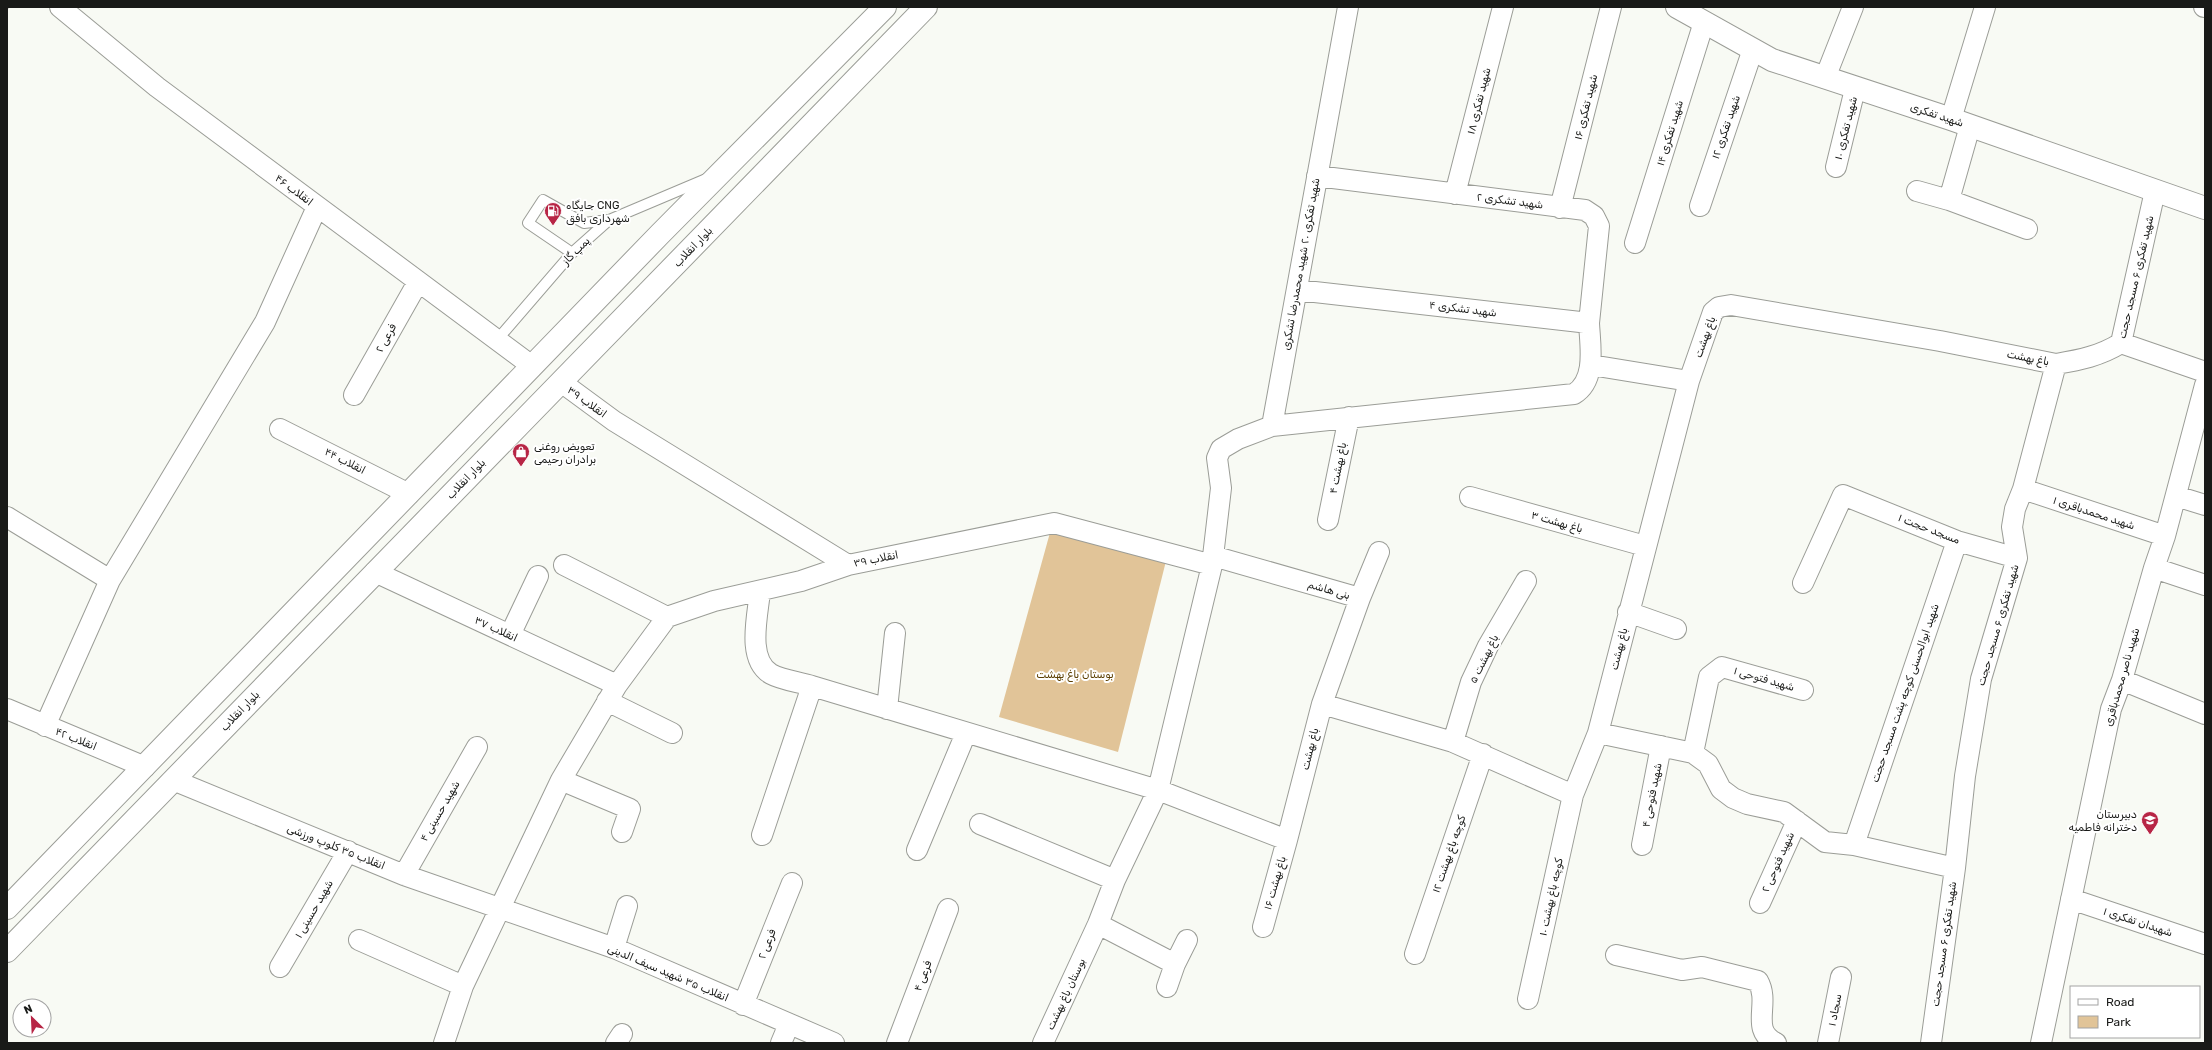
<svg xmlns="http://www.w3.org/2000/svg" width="2212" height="1050" font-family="Rubik,'Noto Naskh Arabic',sans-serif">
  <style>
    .green { fill: #e1c498 }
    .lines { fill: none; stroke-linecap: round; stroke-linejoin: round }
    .lane-casing { stroke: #9b9d97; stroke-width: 12 }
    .street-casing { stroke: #9b9d97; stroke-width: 22 }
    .secondary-casing { stroke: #9b9d97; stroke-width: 24 }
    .primary-casing { stroke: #9b9d97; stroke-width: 24 }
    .path { stroke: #999b97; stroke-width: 2.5; stroke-dasharray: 4 2; stroke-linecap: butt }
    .lane { stroke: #fff; stroke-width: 10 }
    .street { stroke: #fff; stroke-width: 20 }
    .secondary { stroke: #fff; stroke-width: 22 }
    .primary { stroke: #fff; stroke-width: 22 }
    .labels { text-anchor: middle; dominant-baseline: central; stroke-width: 4; stroke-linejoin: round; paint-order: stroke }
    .street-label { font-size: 11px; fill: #191a18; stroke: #fff }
    .poi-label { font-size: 11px; fill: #191a18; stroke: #fff; text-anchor: start }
    .park-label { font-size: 11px; fill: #5d4003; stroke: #fff }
  </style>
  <rect width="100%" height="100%" fill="#f8faf4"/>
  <!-- green -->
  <path class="green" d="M1051,529L1166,561L1118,752L999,717Z"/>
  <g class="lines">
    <defs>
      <path id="lane" d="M572,253L528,223L543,200L584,223L609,220
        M497,340L572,253L609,220L706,179"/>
      <path id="street" d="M60,7L157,87L532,366
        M2204,7H2205
        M1825,78L1853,7
        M1951,119L1985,7
        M1836,167L1855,89
        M1317,176L1585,210L1594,216L1599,226L1589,323
        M1917,191L1949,200L2027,229
        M1455,194L1503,7
        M1949,200L1970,126
        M1700,206L1753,49
        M1560,208L1611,7
        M1635,243L1704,22
        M2121,343L2205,372
        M1591,365L1689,381
        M561,382L614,421L848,565
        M354,395L418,282
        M1272,426L1574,394C1597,380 1590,345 1589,323L1297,290
        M280,429L409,494
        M2023,489L2165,536
        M2176,496L2205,505
        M1470,497L1645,546
        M7,517L110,580L45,726
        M1328,520L1349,417
        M564,565L667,617
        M2154,568L2205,585
        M375,572L617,685
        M110,580L265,322L317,207
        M1803,583L1843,495L1957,541L2017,558
        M760,591C758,615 746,659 771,674C782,680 799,682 812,686
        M1360,598L1379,552
        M1628,612L1676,629
        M510,635L538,576
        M2122,680L2205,714
        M607,701L672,733
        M1322,704L1453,742L1573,795L1598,733L1689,381L1713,312L1719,307L1731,305L1940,341L2056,364
        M7,709L145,767
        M887,709L895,633
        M1598,733L1693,753L1708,764L1721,789L1733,798L1747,804L1784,812L1825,842L1854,845L1955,868
        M1453,742L1471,682L1488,646L1526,581
        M1693,753L1709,677L1722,667L1803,690
        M173,780L404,875L614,948L834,1043
        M561,780L630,809L622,832
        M980,824L1115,880
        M762,835L812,686L1158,790L1287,840L1322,704L1360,598L1213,556
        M1642,845L1661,746
        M1854,845L1957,541
        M917,850L966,733
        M404,875L477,747
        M2071,899L2205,944
        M1760,903L1797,821
        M1098,924L1175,964L1187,940
        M1263,927L1287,840
        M359,940L463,986
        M614,948L627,906
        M1415,954L1483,754
        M1616,955L1682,970L1702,967L1758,981C1771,1004 1749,1030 1776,1043
        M280,967L348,851
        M1167,987L1175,964
        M1528,999L1573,795
        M743,1005L792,883
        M444,1043L463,986L561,780L617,685L667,617L714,601L801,581L848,565L1054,523L1212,565
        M616,1043L622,1034
        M781,1043L789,1024
        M897,1043L948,909
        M1043,1043L1098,924L1115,880L1158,790L1212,565L1221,488L1217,458L1221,449L1238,439L1272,426L1348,7
        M1828,1043L1841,977
        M1931,1043L1955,868L1965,776L1981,679L2017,558L2012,527L2015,509L2023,489L2056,364C2080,360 2100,356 2121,343L2155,191
        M2041,1043L2111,709L2122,680L2154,568L2165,536L2205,385"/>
      <path id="secondary" d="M1677,7L1772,60L1951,119L2205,208"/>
      <path id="primary" d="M7,908L660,234L885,7
        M7,951L926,7"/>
    </defs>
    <!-- lane casing -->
    <use href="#lane" class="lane-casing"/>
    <!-- street casing -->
    <use href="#street" class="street-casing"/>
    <!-- secondary casing -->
    <use href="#secondary" class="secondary-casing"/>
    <!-- primary casing -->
    <use href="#primary" class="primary-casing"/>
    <!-- path -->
    <path class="path" d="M7,8L8,7"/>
    <!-- lane -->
    <use href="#lane" class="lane"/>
    <!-- street -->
    <use href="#street" class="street"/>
    <!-- secondary -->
    <use href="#secondary" class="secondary"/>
    <!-- primary -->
    <use href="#primary" class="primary"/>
  </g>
  <!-- icons -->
  <defs>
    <symbol id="fuel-pin" viewBox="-11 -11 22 30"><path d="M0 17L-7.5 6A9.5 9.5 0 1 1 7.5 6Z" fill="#b72545" stroke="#fff"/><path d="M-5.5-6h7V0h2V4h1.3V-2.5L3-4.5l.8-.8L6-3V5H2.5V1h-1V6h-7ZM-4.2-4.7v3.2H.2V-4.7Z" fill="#fff"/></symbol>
    <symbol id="shop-pin" viewBox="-11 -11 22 30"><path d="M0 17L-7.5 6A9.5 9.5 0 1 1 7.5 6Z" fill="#b72545" stroke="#fff"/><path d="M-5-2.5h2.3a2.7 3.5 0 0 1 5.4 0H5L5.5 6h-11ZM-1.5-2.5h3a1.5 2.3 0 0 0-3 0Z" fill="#fff"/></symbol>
    <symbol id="school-pin" viewBox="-11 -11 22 30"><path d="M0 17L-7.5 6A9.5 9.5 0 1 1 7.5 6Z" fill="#b72545" stroke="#fff"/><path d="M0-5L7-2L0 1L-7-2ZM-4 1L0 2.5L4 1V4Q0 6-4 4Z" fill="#fff"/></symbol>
  </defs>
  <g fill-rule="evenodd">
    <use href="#fuel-pin" x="543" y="201" width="20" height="27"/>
    <use href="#shop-pin" x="511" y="442" width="20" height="27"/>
    <use href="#school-pin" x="2140" y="810" width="20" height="27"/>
  </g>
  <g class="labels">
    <!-- street labels -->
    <g class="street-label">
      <text transform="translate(1479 101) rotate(-76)">شهید تفکری ۱۸</text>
      <text transform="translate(1586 107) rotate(-76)">شهید تفکری ۱۶</text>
      <text transform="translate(1937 115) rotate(18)">شهید تفکری</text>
      <text transform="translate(1726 127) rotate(-71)">شهید تفکری ۱۲</text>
      <text transform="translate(1846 128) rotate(-76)">شهید تفکری ۱۰</text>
      <text transform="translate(1670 133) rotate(-73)">شهید تفکری ۱۴</text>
      <text transform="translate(294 190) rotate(37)">انقلاب ۴۶</text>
      <text transform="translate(1510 201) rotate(7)">شهید تشکری ۲</text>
      <text transform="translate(693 247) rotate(-46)">بلوار انقلاب</text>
      <text transform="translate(576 251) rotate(-45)">پمپ گاز</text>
      <text transform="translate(1301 264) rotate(-80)">شهید تفکری ۲۰ شهید محمدرضا تشکری</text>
      <text transform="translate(2136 277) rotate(-77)">شهید تفکری ۶ مسجد حجت</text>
      <text transform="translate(1463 309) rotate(7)">شهید تشکری ۴</text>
      <text transform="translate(1705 337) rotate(-70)">باغ بهشت</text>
      <text transform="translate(386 338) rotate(-61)">فرعی ۲</text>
      <text transform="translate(2028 358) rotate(11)">باغ بهشت</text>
      <text transform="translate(587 402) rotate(36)">انقلاب ۳۹</text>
      <text transform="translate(345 461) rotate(27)">انقلاب ۴۴</text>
      <text transform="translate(1338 468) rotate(-79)">باغ بهشت ۴</text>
      <text transform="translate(466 479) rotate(-46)">بلوار انقلاب</text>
      <text transform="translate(2094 513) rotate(18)">شهید محمدباقری ۱</text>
      <text transform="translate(1557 522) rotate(16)">باغ بهشت ۳</text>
      <text transform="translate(1929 529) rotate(21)">مسجد حجت ۱</text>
      <text transform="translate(876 559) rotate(-11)">انقلاب ۳۹</text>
      <text transform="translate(1329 590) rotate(16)">بنی هاشم</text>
      <text transform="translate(1998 625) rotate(-74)">شهید تفکری ۶ مسجد حجت</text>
      <text transform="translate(496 629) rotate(25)">انقلاب ۳۷</text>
      <text transform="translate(1619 649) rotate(-76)">باغ بهشت</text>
      <text transform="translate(1484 659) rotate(-64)">باغ بهشت ۵</text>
      <text transform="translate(2122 677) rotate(-74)">شهید ناصر محمدباقری</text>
      <text transform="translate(1764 679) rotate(16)">شهید فتوحی ۱</text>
      <text transform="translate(1905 693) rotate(-71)">شهید ابوالحسنی کوچه پشت مسجد حجت</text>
      <text transform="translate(240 711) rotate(-46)">بلوار انقلاب</text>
      <text transform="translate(76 739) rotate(22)">انقلاب ۴۲</text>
      <text transform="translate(1310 749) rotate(-76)">باغ بهشت</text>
      <text transform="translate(1652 795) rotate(-79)">شهید فتوحی ۴</text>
      <text transform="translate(440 811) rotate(-60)">شهید حسینی ۴</text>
      <text transform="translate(336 847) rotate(22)">انقلاب ۳۵ کلوپ ورزشی</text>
      <text transform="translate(1449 854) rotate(-71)">کوچه باغ بهشت ۱۲</text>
      <text transform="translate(1778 862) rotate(-66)">شهید فتوحی ۲</text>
      <text transform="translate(1275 883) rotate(-74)">باغ بهشت ۱۶</text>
      <text transform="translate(1551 897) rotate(-78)">کوچه باغ بهشت ۱۰</text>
      <text transform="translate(314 909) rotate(-60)">شهید حسینی ۱</text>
      <text transform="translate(2138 922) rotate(18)">شهیدان تفکری ۱</text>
      <text transform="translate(767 944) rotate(-68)">فرعی ۲</text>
      <text transform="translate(1944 944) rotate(-82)">شهید تفکری ۶ مسجد حجت</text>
      <text transform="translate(668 973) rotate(23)">انقلاب ۳۵ شهید سیف الدینی</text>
      <text transform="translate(923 976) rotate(-69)">فرعی ۴</text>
      <text transform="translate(1066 994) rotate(-65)">بوستان باغ بهشت</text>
      <text transform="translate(1835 1010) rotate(-79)">سجاد ۱</text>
    </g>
    <!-- poi labels -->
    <g class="poi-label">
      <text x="566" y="205">جایگاه CNG<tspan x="566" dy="13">شهرداری بافق</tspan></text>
      <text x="534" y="446">تعویض روغنی<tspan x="534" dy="13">برادران رحیمی</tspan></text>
      <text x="2137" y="814" text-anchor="end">دبیرستان<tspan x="2137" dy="13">دخترانه فاطمیه</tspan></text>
    </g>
    <!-- park labels -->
    <g class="park-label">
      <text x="1075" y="674">بوستان باغ بهشت</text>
    </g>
  </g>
  <!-- border -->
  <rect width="2212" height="1050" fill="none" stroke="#191a18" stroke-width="16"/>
  <!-- legend -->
  <rect x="2070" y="986" width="130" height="52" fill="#ffffff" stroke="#a3a3a3"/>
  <rect x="2078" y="999" width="20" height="6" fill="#ffffff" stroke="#a3a3a3"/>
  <text x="2106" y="1006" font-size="12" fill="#191a18">Road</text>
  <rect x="2078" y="1016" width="20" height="12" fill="#e1c498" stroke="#a3a3a3"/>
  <text x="2106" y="1026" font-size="12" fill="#191a18">Park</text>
  <!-- north arrow -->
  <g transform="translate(32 1018) rotate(336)"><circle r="19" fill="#ffffff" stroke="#a3a3a3"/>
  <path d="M0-3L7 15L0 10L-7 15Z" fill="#b72545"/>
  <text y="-6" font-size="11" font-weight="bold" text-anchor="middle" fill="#191a18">N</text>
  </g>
</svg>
